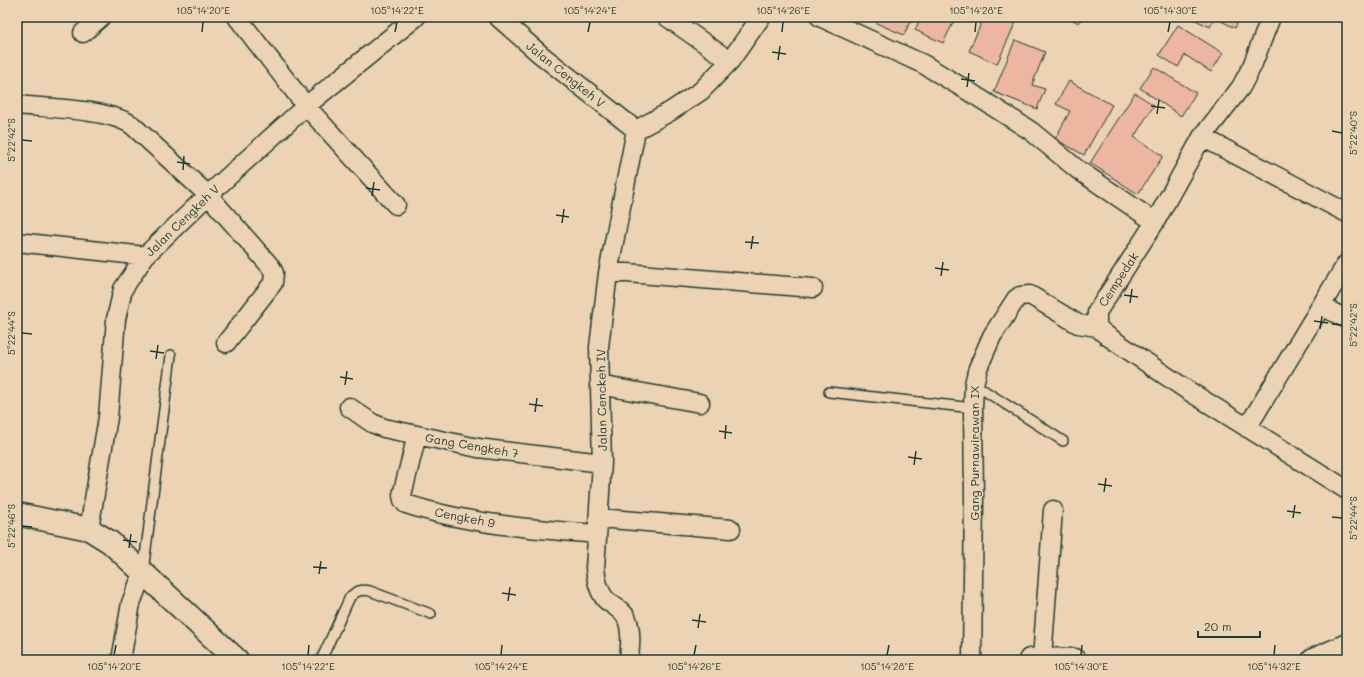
<svg xmlns="http://www.w3.org/2000/svg" width="1364" height="677" font-family="Mali,sans-serif">
  <style>
    .building { fill: #ecb6a1; stroke: #1f3d34 }
    .lines { fill: none; stroke-linecap: round; stroke-linejoin: round }
    .service-casing { stroke: #1f3d34; stroke-width: 12 }
    .minor-casing { stroke: #1f3d34; stroke-width: 21 }
    .tertiary-casing { stroke: #1f3d34; stroke-width: 25 }
    .service { stroke: #ecd3b4; stroke-width: 9 }
    .minor { stroke: #ecd3b4; stroke-width: 18 }
    .tertiary { stroke: #ecd3b4; stroke-width: 22 }
    .ticks { fill: none; stroke: #1f3d34; stroke-width: 1.5 }
    .labels { text-anchor: middle; dominant-baseline: central; stroke-width: 3; stroke-linejoin: round; paint-order: stroke }
    .street-label { font-size: 12px; fill: #1f3d34; stroke: #ecd3b4 }
    .neatline { fill: none; stroke: #1f3d34; stroke-width: 1.5 }
    .ticks-label { font-size: 10px; text-anchor: middle; fill: #1f3d34 }
  </style>
  <rect width="100%" height="100%" fill="#ecd3b4"/>
  <filter id="ink" filterUnits="userSpaceOnUse"><feTurbulence type="fractalNoise" baseFrequency=".025" numOctaves="2"/><feDisplacementMap in="SourceGraphic" scale="8" xChannelSelector="R" yChannelSelector="G"/><feConvolveMatrix kernelMatrix="1 2 1 2 8 2 1 2 1" color-interpolation-filters="sRGB"/></filter>
  <g filter="url(#ink)">
    <!-- building -->
    <path class="building" d="M879,17H912L904,35L876,23Z
      M921,17H956L943,43L915,30Z
      M984,17L995,18L996,17H1018L997,64L969,51Z
      M1067,17H1082L1079,23Z
      M1189,17H1240L1235,28L1215,18L1210,27Z
      M1178,25L1223,53L1211,72L1185,55L1178,67L1159,55Z
      M1015,40L1045,52L1032,85L1045,89L1037,109L994,92Z
      M1154,67L1196,93L1181,116L1140,88Z
      M1069,81L1112,105L1084,155L1055,139L1070,111L1056,104Z
      M1135,93L1154,105L1134,137L1163,156L1138,194L1090,163Z"/>
    <g class="lines">
      <defs>
        <path id="service" d="M974,384L1063,441
          M829,392L973,408
          M143,572L171,355
          M321,660L350,597C356,591 361,589 370,591L431,614"/>
        <path id="minor" d="M237,17L306,106L396,205
          M498,17L540,54L636,130
          M667,17L730,61
          M820,17L923,64L973,94L1031,131L1077,169L1155,222
          M1271,17L1252,66L1241,87L1202,137L1155,222L1097,312V327L1106,335L1184,388L1347,490
          M83,33L101,17
          M17,105C47,108 109,109 132,125L208,195L271,267L274,273L273,283L226,343
          M636,130L671,111L701,91L730,61L761,17
          M1202,137L1347,213
          M17,242L145,256
          M608,273H627L813,288
          M1320,306L1347,319
          M599,385L700,403
          M349,407L372,423L384,428L478,448L602,463
          M1247,428L1347,263
          M417,435L402,495L403,500L406,504C467,524 533,529 597,534
          M599,518L731,529
          M89,529L108,417L116,319L123,289L145,256L208,195L306,106L416,17
          M1042,659L1053,510
          M121,660L131,603L143,572
          M629,660C630,646 632,632 627,619C623,610 613,606 606,600C598,591 596,579 595,568L602,463L599,347L608,273L636,130
          M972,660L974,498L973,408L974,384L978,368L992,336L1016,299L1020,296L1030,295L1078,324L1097,327"/>
        <path id="tertiary" d="M17,514L89,529L110,542L237,660
          M1030,660L1042,659L1075,660
          M1313,660L1347,645"/>
      </defs>
      <!-- service casing -->
      <use href="#service" class="service-casing"/>
      <!-- minor casing -->
      <use href="#minor" class="minor-casing"/>
      <!-- tertiary casing -->
      <use href="#tertiary" class="tertiary-casing"/>
      <!-- service -->
      <use href="#service" class="service"/>
      <!-- minor -->
      <use href="#minor" class="minor"/>
      <!-- tertiary -->
      <use href="#tertiary" class="tertiary"/>
    </g>
  </g>
  <!-- ticks -->
  <path class="ticks" d="M202,32L203,22M395,32L397,22M588,32L590,22M782,32L783,22M975,32L976,22M1168,32L1170,22M772,52L786,54M778,60L780,46M961,79L975,81M967,87L969,73M1151,106L1165,108M1157,114L1159,100M1332,131L1342,133M22,140L32,141M177,162L190,164M183,170L184,156M366,188L380,190M372,196L374,182M556,215L569,217M562,223L564,209M745,242L759,243M751,249L753,236M935,268L949,270M941,276L943,262M1124,295L1138,297M1130,303L1132,289M1314,321L1328,323M1332,324L1342,325M1320,329L1322,316M22,333L32,334M150,351L164,353M156,359L158,345M340,377L353,379M345,385L347,371M529,404L543,406M535,412L537,398M719,431L732,433M725,439L726,425M908,457L922,459M914,465L916,451M1098,484L1112,486M1104,492L1106,478M1287,511L1301,513M1332,517L1342,518M1293,518L1295,505M22,526L32,527M123,540L137,542M129,548L131,534M313,567L327,568M319,574L321,561M502,593L516,595M508,601L510,587M692,620L706,622M698,628L700,614M114,655L116,645M308,655L309,645M501,655L502,645M694,655L696,645M887,655L889,645M1081,655L1082,645M1274,655L1275,645"/>
  <g class="labels">
    <!-- street labels -->
    <g class="street-label">
      <text transform="translate(566 74) rotate(39)">Jalan Cengkeh V</text>
      <text transform="translate(182 220) rotate(-44)">Jalan Cengkeh V</text>
      <text transform="translate(1118 279) rotate(-57)">Cempedak</text>
      <text transform="translate(601 400) rotate(-91)">Jalan Cenckeh IV</text>
      <text transform="translate(472 445) rotate(10)">Gang Cengkeh 7</text>
      <text transform="translate(974 453) rotate(-90)">Gang Purnawirawan IX</text>
      <text transform="translate(465 517) rotate(11)">Cengkeh 9</text>
    </g>
  </g>
  <!-- margin -->
  <rect width="1364" height="677" fill="none" stroke="#ecd3b4" stroke-width="44"/>
  <!-- scale -->
  <path d="M1198 631v6h62v-6" fill="none" stroke="#1f3d34" stroke-width="2"/>
  <text x="1204" y="631" font-size="12" fill="#1f3d34" stroke="#ecd3b4" stroke-width="3" paint-order="stroke">20 m</text>
  <rect x="22" y="22" width="1320" height="633" class="neatline"/>
  <g class="ticks-label">
    <text x="203" y="14">105°14'20"E</text>
    <text x="397" y="14">105°14'22"E</text>
    <text x="590" y="14">105°14'24"E</text>
    <text x="783" y="14">105°14'26"E</text>
    <text x="976" y="14">105°14'28"E</text>
    <text x="1170" y="14">105°14'30"E</text>
    <text transform="translate(1353 133) rotate(-90)" y="4">5°22'40"S</text>
    <text transform="translate(11 140) rotate(-90)" y="4">5°22'42"S</text>
    <text transform="translate(1353 325) rotate(-90)" y="4">5°22'42"S</text>
    <text transform="translate(11 333) rotate(-90)" y="4">5°22'44"S</text>
    <text transform="translate(1353 518) rotate(-90)" y="4">5°22'44"S</text>
    <text transform="translate(11 526) rotate(-90)" y="4">5°22'46"S</text>
    <text x="114" y="670">105°14'20"E</text>
    <text x="308" y="670">105°14'22"E</text>
    <text x="501" y="670">105°14'24"E</text>
    <text x="694" y="670">105°14'26"E</text>
    <text x="887" y="670">105°14'28"E</text>
    <text x="1081" y="670">105°14'30"E</text>
    <text x="1274" y="670">105°14'32"E</text>
  </g>
</svg>
